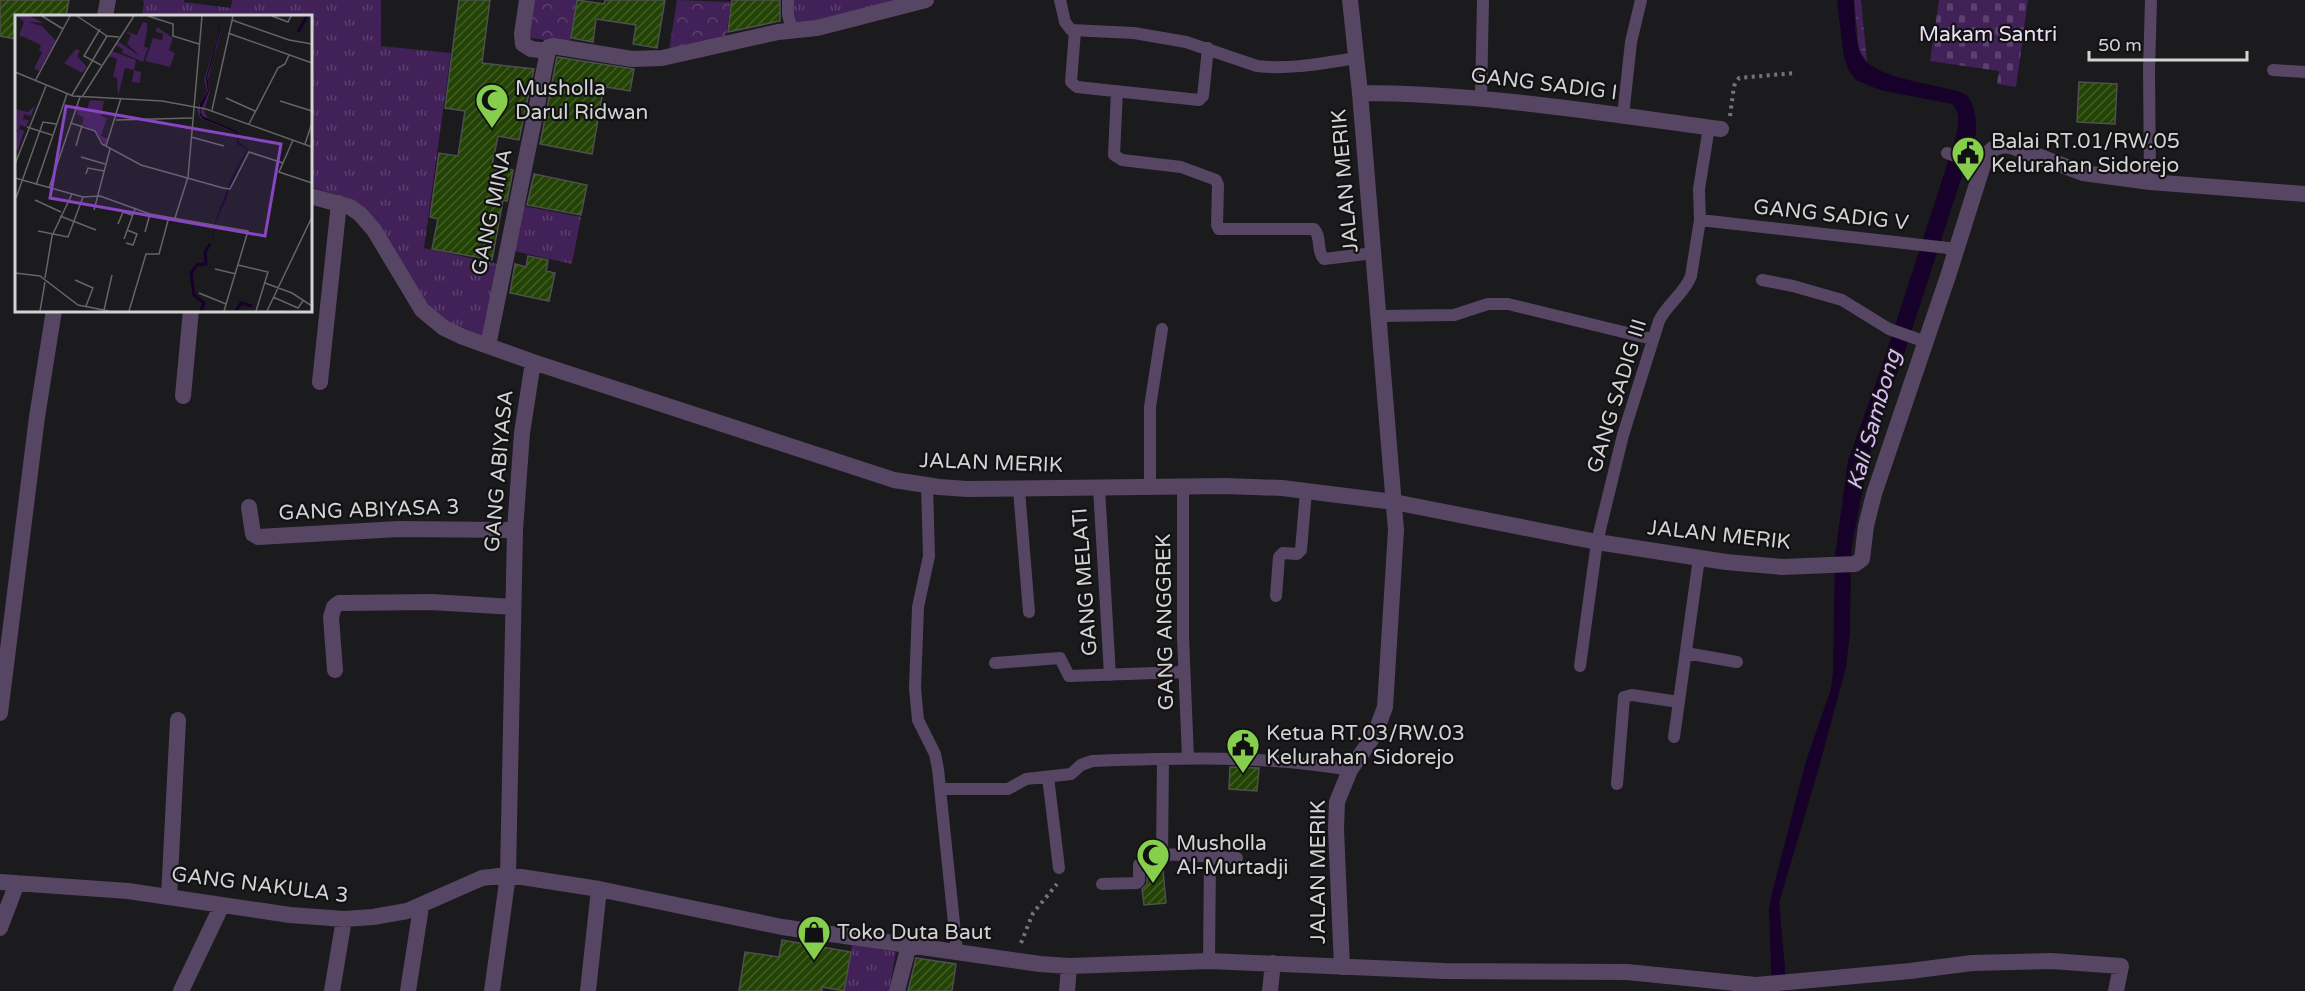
<svg xmlns="http://www.w3.org/2000/svg" width="2305" height="991" font-family="'Varela Round',sans-serif">
  <style>
    .grass { fill: url(#grass-tufts) }
    .forest { fill: url(#forest-crowns) }
    .wetland { fill: url(#wetland-marsh) }
    .cemetery { fill: url(#cemetery-stones) }
    .water { fill: #170029 }
    .building { fill: url(#building-hatch); stroke: #4e504d; stroke-width: 1.5 }
    .lines { fill: none; stroke-linecap: round; stroke-linejoin: round }
    .path { stroke: #757577; stroke-width: 4; stroke-dasharray: 3 4.5; stroke-linecap: butt }
    .service { stroke: #564664; stroke-width: 12 }
    .minor { stroke: #564664; stroke-width: 16 }
    .labels { text-anchor: middle; dominant-baseline: central; stroke-width: 4.5; stroke-linejoin: round; paint-order: stroke }
    .park-label { font-size: 21px; fill: #eadff3; stroke: #121113 }
    .street-label { font-size: 21px; fill: #d3d3d4; stroke: #121113 }
    .poi-label { font-size: 21px; fill: #d3d3d4; stroke: #121113; text-anchor: start }
    .water-label { font-size: 22px; font-style: italic; fill: #d8b9f4; stroke: #121113 }
    .inset-river { fill: none; stroke: #170029; stroke-width: 3 }
    .inset-road { fill: none; stroke: #656466; stroke-width: 1.5 }
    .view { fill: #8845c2; fill-opacity: 0.15; stroke: #8845c2; stroke-width: 3 }
    .inset-edge { fill: none; stroke: #d3d3d4; stroke-width: 3 }
  </style>
  <defs>
    <pattern id="grass-tufts" width="24" height="20" patternUnits="userSpaceOnUse" patternTransform="scale(1.5)"><rect width="24" height="20" fill="#412158"/><path d="M3 7l-1-3M5 7V3M7 7l1-3M15 17l-1-3M17 17v-4M19 17l1-3" fill="none" stroke="#5c406f"/></pattern>
    <pattern id="forest-crowns" width="20" height="18" patternUnits="userSpaceOnUse" patternTransform="scale(1.5)"><rect width="20" height="18" fill="#412158"/><path d="M2 6a3 3 0 1 1 6 0M12 15a3 3 0 1 1 6 0" fill="none" stroke="#5c406f"/></pattern>
    <pattern id="wetland-marsh" width="20" height="14" patternUnits="userSpaceOnUse" patternTransform="scale(1.5)"><rect width="20" height="14" fill="#412158"/><path d="M1 5h8M5 5V1M11 12h8M15 12V8" fill="none" stroke="#5c406f"/></pattern>
    <pattern id="cemetery-stones" width="16" height="16" patternUnits="userSpaceOnUse" patternTransform="scale(1.5)"><rect width="16" height="16" fill="#412158"/><path d="M2 7V4a2 2 0 0 1 4 0v3zM10 15v-3a2 2 0 0 1 4 0v3z" fill="#5c406f"/></pattern>
    <pattern id="building-hatch" width="6" height="6" patternUnits="userSpaceOnUse" patternTransform="scale(1.5)"><rect width="6" height="6" fill="#234305"/><path d="M-1 1l2-2M0 6l6-6M5 7l2-2" fill="none" stroke="#425d29"/></pattern>
  </defs>
  <rect width="100%" height="100%" fill="#1b1a1d"/>
  <!-- grass -->
  <path class="grass" d="M141,0H184V2L231,8L232,0H381V46L451,53L424,248L498,264L483,339L440,320L348,199L311,187L310,16H142L144,1Z
    M791,0H899L819,20L795,24Z
    M523,206L581,217L572,264L514,251Z
    M852,945L896,952L889,991H844Z"/>
  <!-- forest -->
  <path class="forest" d="M531,0H576L570,44L525,37Z
    M677,0L731,2L726,37L669,50Z"/>
  <!-- wetland -->
  <path class="wetland" d="M1854,0H1861L1867,62L1859,50Z"/>
  <!-- cemetery -->
  <path class="cemetery" d="M1939,0H2028L2016,87L1997,84L1999,71L1930,61Z"/>
  <!-- water -->
  <path class="water" d="M1837,0H1854C1855,16 1854,36 1860,52C1870,81 1943,83 1967,95C1975,106 1977,120 1976,133L1903,357L1880,420L1868,461L1851,550L1850,632L1846,667L1819,767L1779,903L1787,991H1772L1769,910L1771,897L1806,761L1831,689L1833,673L1835,556L1848,461L1880,372L1955,140C1958,128 1962,113 1952,104L1880,90L1856,80L1849,71L1844,57Z"/>
  <!-- building -->
  <path class="building" d="M0,0H69L66,16H16V39L0,36Z
    M459,0H490L482,63L534,69L519,140L498,136L492,165L513,170L507,201L503,200L492,260L432,249L438,219L430,217L439,153L458,156L465,111L445,108Z
    M577,0L604,4L605,0H665L657,48L633,44L636,25L596,19L593,42L571,38Z
    M732,0H780V21L728,32Z
    M557,57L634,69L630,91L606,87V91H603L592,154L540,144Z
    M2079,82L2117,84L2115,124L2077,122Z
    M534,174L587,185L581,215L527,205Z
    M528,256L548,260L546,271L555,273L549,301L510,293L515,264L526,267Z
    M1230,767L1259,768L1257,791L1229,789Z
    M1163,870L1166,903L1144,905L1142,889L1147,884V872Z
    M782,940L851,952L844,991L822,987V991H739L745,952L779,957Z
    M916,958L956,964L952,991H908Z"/>
  <g class="lines">
    <!-- path -->
    <path class="path" d="M1730,116L1734,86L1739,78L1795,73
      M1021,943L1033,913L1057,884"/>
    <!-- service -->
    <path class="service" d="M788,0V15L792,30
      M1060,0L1065,22L1071,30L1134,33L1186,42L1257,66C1290,70 1324,63 1357,58
      M1075,31L1071,82L1077,87L1199,100L1203,96L1208,48
      M2273,70L2305,72
      M1117,91L1114,155L1122,160L1181,167L1216,180L1218,185L1217,225L1219,229H1314C1322,237 1316,251 1324,259L1374,253
      M1481,98L1483,0
      M1623,116L1631,42L1641,0
      M1947,153L1983,166
      M2150,182L2149,70L2151,0
      M1700,220L1957,249
      M1762,280L1793,286L1842,300L1889,329L1926,342
      M1379,316L1454,315L1488,304H1508L1652,339
      M927,485L929,556L918,607L915,688L918,720L935,754L938,769L957,952
      M1183,486V637L1188,758
      M1150,487V407L1162,329
      M1099,488L1110,675
      M1019,490L1029,612
      M1276,596L1279,557L1283,553L1297,554L1301,550L1306,491
      M1686,653L1737,662
      M995,663L1060,658L1069,676L1184,672
      M1580,666L1597,542L1623,435L1659,321C1667,304 1685,293 1691,276L1700,220L1699,189L1709,127
      M1674,737L1699,558
      M1048,777L1059,868
      M1617,784L1624,697L1632,695L1679,702
      M940,789H1008L1026,779L1071,774L1081,765L1092,761C1179,758 1264,755 1350,770
      M1163,854L1237,858
      M1102,884L1137,883L1139,881V865L1161,862L1162,860L1163,759
      M1209,961L1210,857"/>
    <!-- minor -->
    <path class="minor" d="M105,16L108,0
      M548,51L549,47L553,46L632,59L662,58L778,32L817,28L926,0
      M1360,93C1481,93 1601,113 1721,129
      M310,196L350,207L360,214L374,230L422,310L444,328L463,337L533,362L894,480L939,487L967,489L1225,486L1282,488L1394,502L1597,542L1726,562L1782,567L1855,564L1862,559L1866,526L1874,494L1948,276L1984,162C1989,149 1997,144 2011,146L2083,173L2150,182L2305,194
      M488,346L548,51L531,49L523,44L522,34L527,0
      M320,382L339,203
      M183,396L191,310
      M249,507L253,534L258,537L399,529L515,530
      M335,670L331,617L334,607L339,603L431,602L513,607
      M0,713L37,417L54,310
      M0,882L128,891L290,915L344,919L373,917L407,911L482,878L508,875L599,889L782,927L1040,964L1069,966L1209,961L1444,971L1627,972L1756,985L1910,971L1972,963L2051,961L2121,966L2116,991
      M169,897L178,720
      M0,928L17,883
      M1342,967L1336,829L1337,802L1350,770L1375,734L1385,707L1396,530L1360,93L1350,0
      M181,991L222,905
      M332,991L344,919
      M408,991L421,907
      M492,991L508,875L515,530L522,433L533,362
      M588,991L599,889
      M897,991L909,945
      M1067,991L1069,966
      M1270,991L1273,963"/>
  </g>
  <!-- icons -->
  <defs>
    <symbol id="mosque-pin" viewBox="-11 -11 22 30"><path d="M0 17L-7.5 6A9.5 9.5 0 1 1 7.5 6Z" fill="#85cf4c" stroke="#121113"/><path d="M3.5-4.9A6 6 0 1 0 3.5 4.9A5 5 0 1 1 3.5-4.9Z" fill="#111"/></symbol>
    <symbol id="civic-pin" viewBox="-11 -11 22 30"><path d="M0 17L-7.5 6A9.5 9.5 0 1 1 7.5 6Z" fill="#85cf4c" stroke="#121113"/><path d="M-.6-6.5H3V-4.5H.6V-3L4-1V1h2V6H-6V1h2V-1L-.6-3ZM-1.2 2.5V6h2.4V2.5Z" fill="#111"/></symbol>
    <symbol id="shop-pin" viewBox="-11 -11 22 30"><path d="M0 17L-7.5 6A9.5 9.5 0 1 1 7.5 6Z" fill="#85cf4c" stroke="#121113"/><path d="M-5-2.5h2.3a2.7 3.5 0 0 1 5.4 0H5L5.5 6h-11ZM-1.5-2.5h3a1.5 2.3 0 0 0-3 0Z" fill="#111"/></symbol>
  </defs>
  <g fill-rule="evenodd">
    <use href="#mosque-pin" x="473" y="81" width="38" height="52"/>
    <use href="#civic-pin" x="1949" y="134" width="38" height="52"/>
    <use href="#civic-pin" x="1224" y="726" width="38" height="52"/>
    <use href="#mosque-pin" x="1134" y="836" width="38" height="52"/>
    <use href="#shop-pin" x="795" y="913" width="38" height="52"/>
  </g>
  <g class="labels">
    <!-- park labels -->
    <g class="park-label">
      <text x="1988" y="34">Makam Santri</text>
    </g>
    <!-- street labels -->
    <g class="street-label">
      <text transform="translate(1544 84) rotate(7)">GANG SADIG I</text>
      <text transform="translate(1345 181) rotate(-95)">JALAN MERIK</text>
      <text transform="translate(492 212) rotate(-78)">GANG MINA</text>
      <text transform="translate(1831 215) rotate(6)">GANG SADIG V</text>
      <text transform="translate(1617 396) rotate(-73)">GANG SADIG III</text>
      <text transform="translate(991 463) rotate(2)">JALAN MERIK</text>
      <text transform="translate(499 471) rotate(-85)">GANG ABIYASA</text>
      <text transform="translate(369 510) rotate(-2)">GANG ABIYASA 3</text>
      <text transform="translate(1719 535) rotate(6)">JALAN MERIK</text>
      <text transform="translate(1085 582) rotate(-94)">GANG MELATI</text>
      <text transform="translate(1165 622) rotate(-91)">GANG ANGGREK</text>
      <text transform="translate(1318 872) rotate(-90)">JALAN MERIK</text>
      <text transform="translate(260 885) rotate(7)">GANG NAKULA 3</text>
    </g>
    <!-- poi labels -->
    <g class="poi-label">
      <text x="515" y="88">Musholla<tspan x="515" dy="24">Darul Ridwan</tspan></text>
      <text x="1991" y="141">Balai RT.01/RW.05<tspan x="1991" dy="24">Kelurahan Sidorejo</tspan></text>
      <text x="1266" y="733">Ketua RT.03/RW.03<tspan x="1266" dy="24">Kelurahan Sidorejo</tspan></text>
      <text x="1176" y="843">Musholla<tspan x="1176" dy="24">Al-Murtadji</tspan></text>
      <text x="837" y="932">Toko Duta Baut</text>
    </g>
    <!-- water labels -->
    <g class="water-label">
      <text transform="translate(1874 420) rotate(-74)">Kali Sambong</text>
    </g>
  </g>
  <!-- overview -->
  <g transform="translate(15 15)">
    <rect width="297" height="297" fill="#1b1a1d"/>
    <path d="M142,12L158,23L154,35L160,38L155,52L130,46L138,23L147,25L148,19L141,17ZM104,27L126,42L128,31L133,33L128,47L107,38L108,34L100,30ZM61,34L65,36L62,41L72,52L67,58L49,48ZM75,85L89,86L86,101L92,103L86,121L93,124L90,131L82,118L67,109L69,103L62,99V90L72,95ZM20,91L16,101L9,99L8,104L14,105L11,112L5,110L4,114L9,116L3,135H0V117L5,116L0,114V94L13,97Z" fill="#412158"/>
    <path d="M2,1H15L29,8L13,7L27,11L41,26L24,56L19,54L27,37L24,35L26,30L4,20L9,7ZM128,7L132,8V15L127,43L112,29L116,20L109,16L122,20ZM97,36L121,45L119,55L126,57L125,68L117,67L119,55L110,53L103,81L102,63L98,62L102,44L93,41Z" fill="#412158"/>
    <path d="M205,14L206,17L193,64L195,76L189,96L193,103L187,101L185,92L192,81L194,73L192,62L199,43L201,27L191,63L193,76L185,89L186,102L222,119L185,103L182,94L192,76L189,65Z" fill="#412158"/>
    <path d="M203,1L205,18L192,62L194,76L185,97L188,102L222,116L224,127L233,134L214,173L212,183L202,204L196,230L201,204L216,164L232,134L222,129L221,117L188,104L185,100V89L193,76L191,63L204,18Z" fill="#170029"/>
    <path class="inset-river" d="M283,17L292,1M186,296L189,288L179,280L176,258L182,250L191,249L190,237L195,229M221,296L226,288L237,291"/>
    <path class="inset-road" d="M27,1L48,14M62,1L92,21L104,22M133,1L158,9V21L184,29M257,1L273,7L276,1M217,5L274,25L297,29M85,14L69,41L86,50M213,18L297,48M0,57L58,81L147,86L191,94L297,132M20,66L55,1M57,80L92,21M67,82L119,1M211,83L240,96M265,86L297,96M197,95L218,1M101,105L177,103M56,108L80,116L87,129L126,150L208,173L215,174L234,137L268,148M234,109L263,53L270,49L274,40M12,112L37,120M176,122L209,131M278,125L264,157L297,168M290,129L297,108M61,131L67,110M91,131L106,83M66,142L90,149M0,149L31,71M71,159L73,153L89,156M0,163L68,182L85,181L135,199L233,216L209,296M21,170L52,79M34,173L65,82M1,183L28,107L41,109M20,185L46,197M79,195L95,134M45,201L81,215M160,203L173,162L187,1M103,209L108,197L117,200M23,216L53,222L68,182M130,217L135,199M109,224L120,194M111,228L118,230L122,219L112,215M223,250L253,257L241,296M200,254L221,259M0,258L25,261L63,290L94,296M30,263L37,221L57,179M60,265L78,273L71,291M250,268L277,278L297,291M184,278L211,289M258,282L283,293L288,286M89,295L97,260M25,296L30,267M114,296L131,239H144L154,202M252,296L297,202"/>
    <path class="view" d="M51,91L266,129L250,221L35,183Z"/>
    <rect width="297" height="297" class="inset-edge"/>
  </g>
  <!-- scale -->
  <path d="M2089 51v9h158v-9" fill="none" stroke="#d3d3d4" stroke-width="3"/>
  <text x="2098" y="51" font-size="18" fill="#d3d3d4" stroke="#121113" stroke-width="4.5" paint-order="stroke">50 m</text>
</svg>
